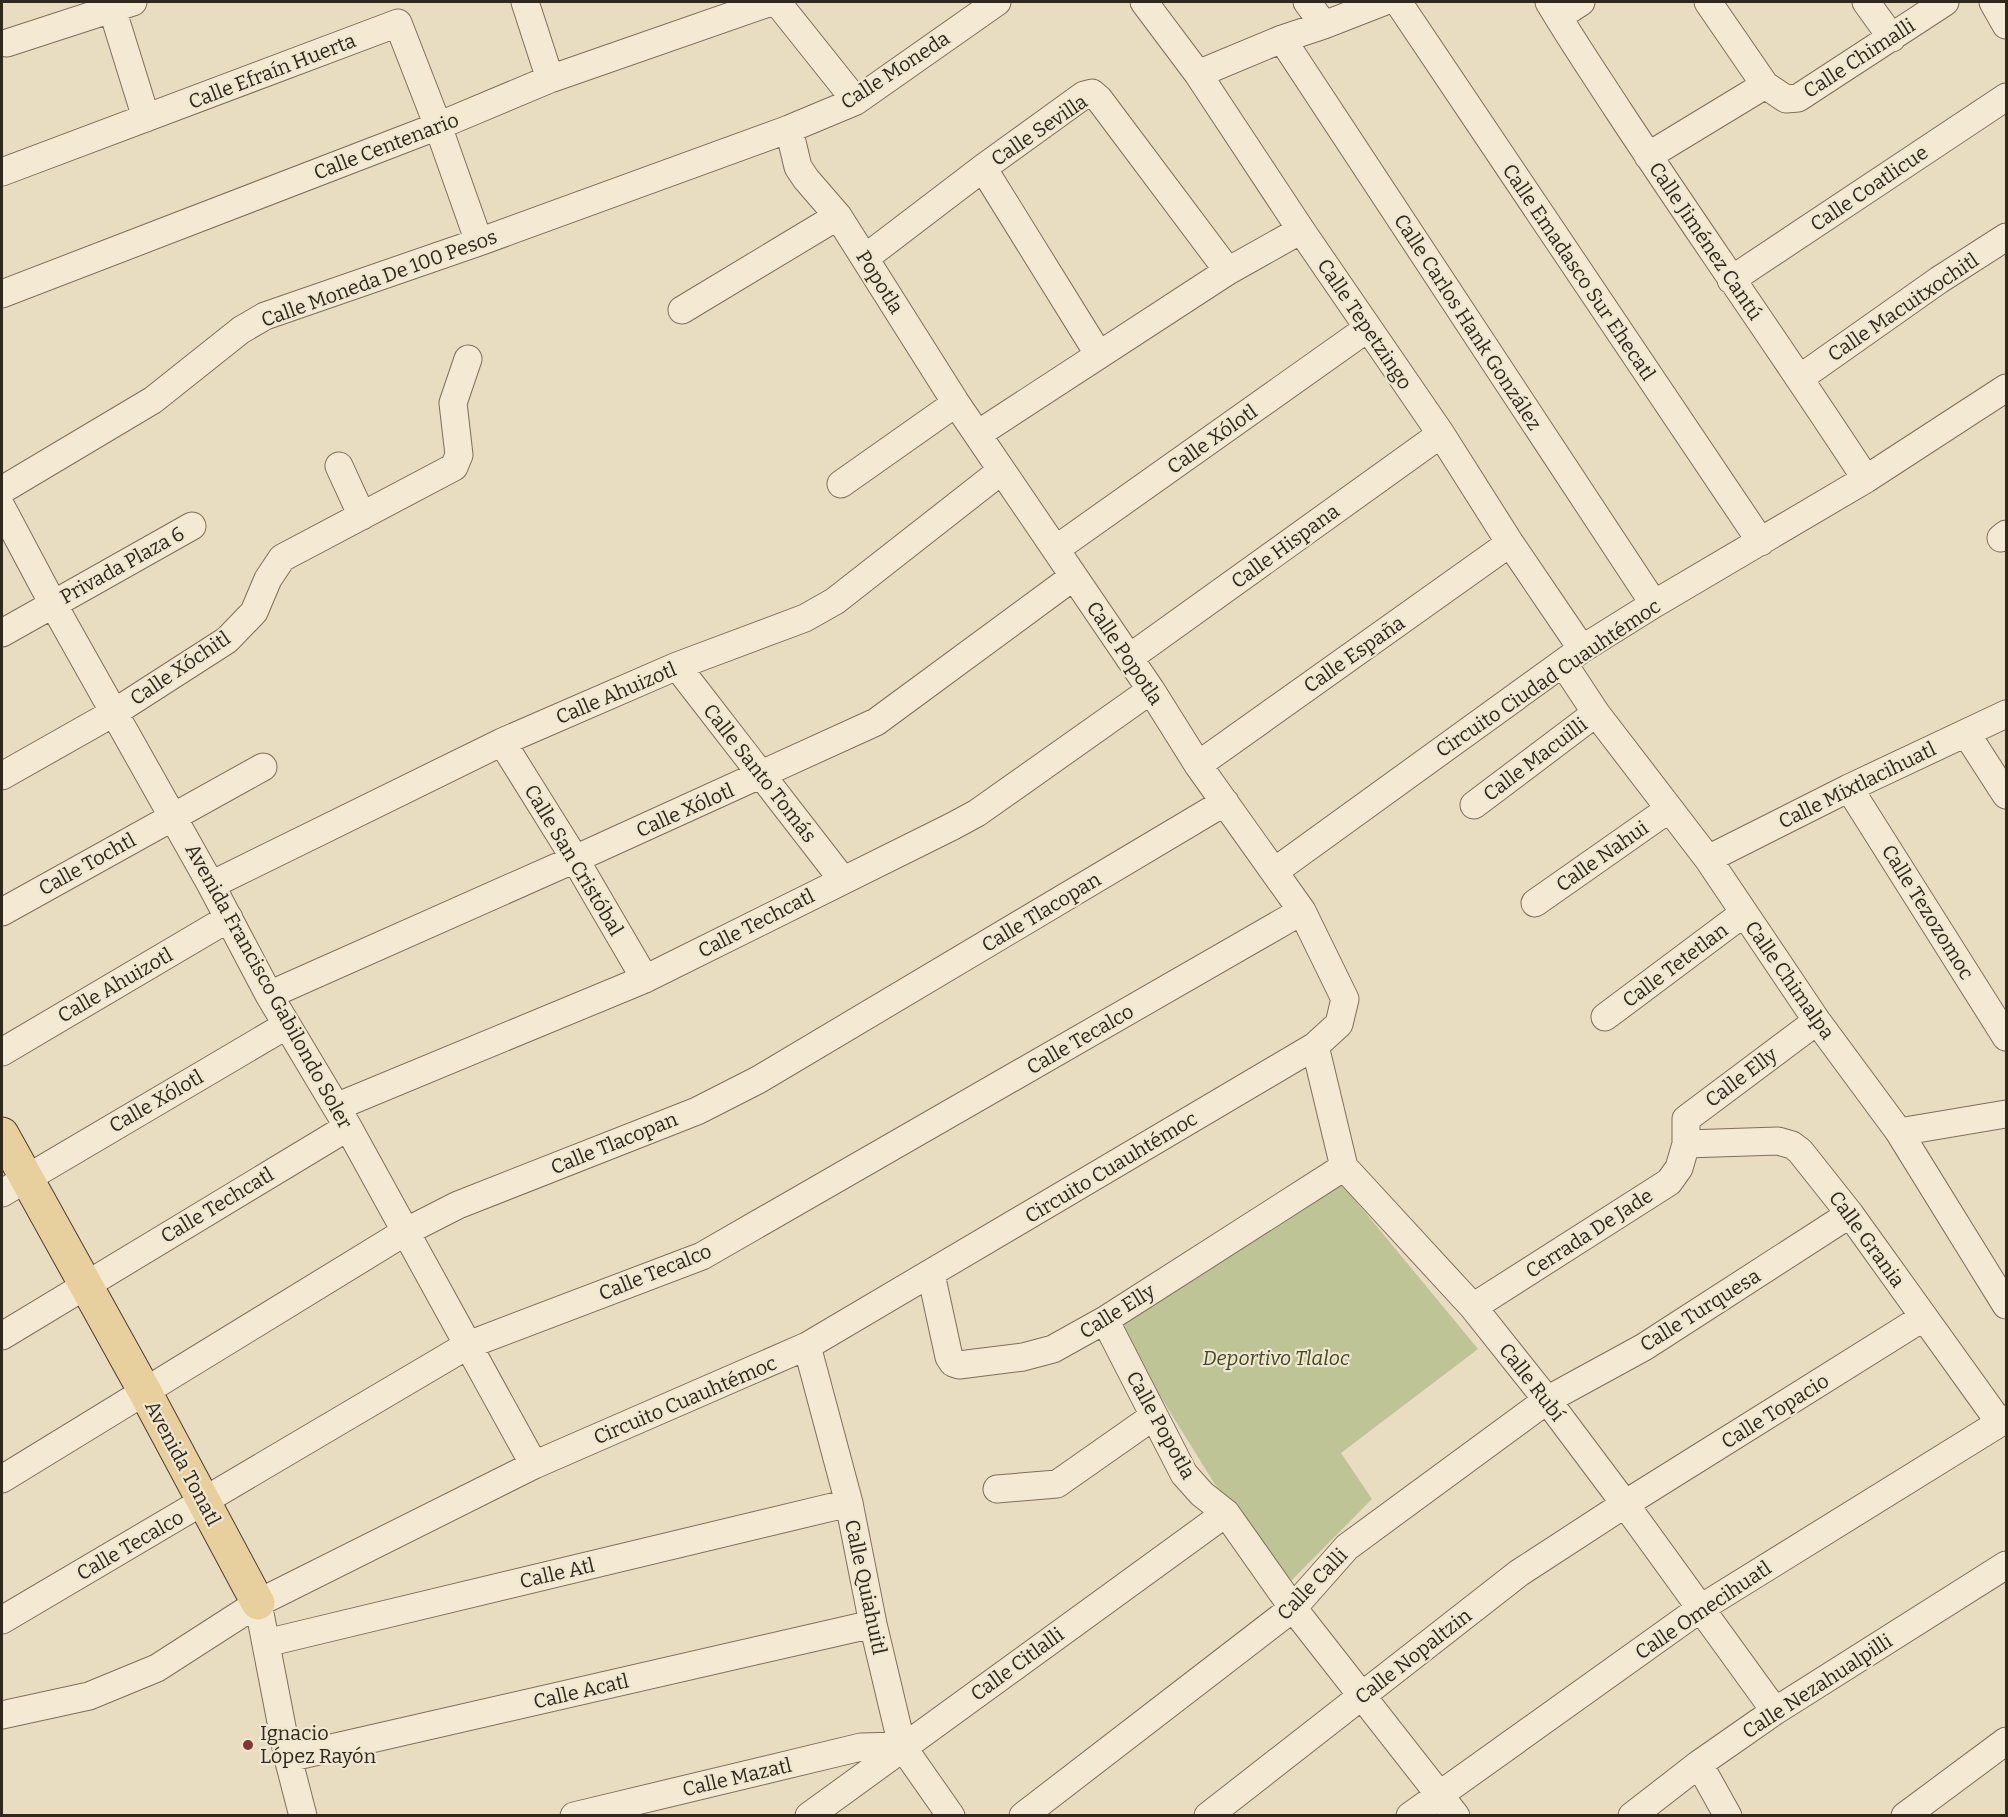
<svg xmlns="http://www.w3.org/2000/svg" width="2008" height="1817" font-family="Bitter,serif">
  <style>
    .green { fill: #bfc497 }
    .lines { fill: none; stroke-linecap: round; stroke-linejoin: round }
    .minor-casing { stroke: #7f6e5b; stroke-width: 29 }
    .major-casing { stroke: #4d3d2f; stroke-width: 35 }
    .minor { stroke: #f4ead3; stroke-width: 27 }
    .major { stroke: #e7d09d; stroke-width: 33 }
    .poi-dot { fill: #873233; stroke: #f0e7d0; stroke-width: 2 }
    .labels { text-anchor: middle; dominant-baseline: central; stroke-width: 4.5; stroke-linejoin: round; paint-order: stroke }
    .street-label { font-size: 20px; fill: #30271d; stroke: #f0e7d0 }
    .park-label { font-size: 20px; font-style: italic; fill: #414a26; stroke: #f0e7d0 }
    .poi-label { font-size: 20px; fill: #30271d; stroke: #f0e7d0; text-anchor: start }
  </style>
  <rect width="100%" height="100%" fill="#e8dcc1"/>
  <!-- green -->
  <path class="green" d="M1341,1183L1478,1349L1341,1453L1372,1499L1285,1587L1214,1483L1115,1323Z"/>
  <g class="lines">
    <defs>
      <path id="minor" d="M110,2L146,118
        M525,2L550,79
        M777,2L856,101
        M1144,2L1198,74L1301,230L1441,434L1510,543L1582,649
        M1307,2L1324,25
        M1398,2L1761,542
        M1549,2C1571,39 1596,76 1620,113C1701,236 1786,356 1866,479
        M1708,2L1765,85L1786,99L1798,98L1945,2
        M1866,2L1892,38
        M1993,2L2006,25
        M1558,17L1581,2
        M1282,39L1654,604
        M7,43L133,2
        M1198,74L1282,39L1324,25L1383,2
        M1648,156L1765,85
        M983,168L1099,355
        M2,172L398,23L438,126L479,242
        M865,258L983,168L1084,95L1092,93L1099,99L1228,271
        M1731,280L2006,97
        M2,294L438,126L550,79L771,2
        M682,310L838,216
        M1800,378L1939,280L2006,237
        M978,434L1228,271L1301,230
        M339,466L362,516
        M841,484L956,403
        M2,490L153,400L241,330L265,316L479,242L789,129L856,101L997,2
        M2,508L53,604L211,885L269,995L348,1127L534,1465
        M2001,538L2006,534
        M1056,549L1368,328
        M2,633L192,526
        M1129,658L1441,434
        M1563,663L1596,713L1708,859L1817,1021L1899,1132L2006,1305
        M677,666L842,879
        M1966,733L2006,795
        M502,742L575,859L645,979
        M1198,765L1510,543
        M2,776L115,712L227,640L254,612L268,579L282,558L454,467L459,455L453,403L468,359
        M1849,788L2006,1037
        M1474,805L1596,713
        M1708,859L1849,788L2006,714
        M1275,871L1582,649L1654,604L1866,479L2006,388
        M211,885L502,742L677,666L805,618L835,601L1001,471
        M1535,903L1669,809
        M2,912L263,767
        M269,995L575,859L876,722L1073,577
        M1605,1017L1744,913
        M1315,1046L1344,1167L1473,1307L1547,1400L1625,1504L1775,1711
        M2,1052L229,918
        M336,1107L645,979L953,826L977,813L1151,690
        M1899,1132L2006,1114
        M1686,1144L1778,1141L1792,1145L1800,1151L1850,1214L2000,1423
        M2,1193L287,1025
        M931,1274L949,1357L953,1363L959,1365L1023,1357L1053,1349L1105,1320L1344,1167
        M1473,1307L1669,1182L1679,1168L1686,1144V1119L1817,1021
        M1105,1320L1184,1474L1202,1494L1226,1513L1293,1608L1456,1816
        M2,1336L348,1127
        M807,1346L849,1503L873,1624L902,1746L951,1816
        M2,1479L405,1232L458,1205L697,1111L758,1080L1225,802
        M997,1489L1057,1484L1154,1416
        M258,1603L288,1758L303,1816
        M2,1620L468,1345L702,1256L1302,911
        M266,1643L849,1503
        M2,1715L89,1696L157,1668L258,1603L534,1465L807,1346L1315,1046L1339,1024L1345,999L1302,911L1198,765L1151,690L956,403L838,216L806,179L798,167L789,129
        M288,1758L873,1624
        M1699,1764L1728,1816
        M574,1816L861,1747L902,1746
        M809,1816L1226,1513
        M1023,1816L1293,1608L1347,1547L1547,1400L1644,1347L1850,1214
        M1208,1816L1519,1573L1625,1504L1924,1317
        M1410,1816L1701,1608L2006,1419
        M1632,1816L1699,1764L1775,1711L2006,1565
        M1905,1816L2006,1741"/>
      <path id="major" d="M2,1134L144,1390L258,1603"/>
    </defs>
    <!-- minor casing -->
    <use href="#minor" class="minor-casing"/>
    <!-- major casing -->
    <use href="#major" class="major-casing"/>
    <!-- minor -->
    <use href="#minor" class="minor"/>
    <!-- major -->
    <use href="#major" class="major"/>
  </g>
  <!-- markers -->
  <circle class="poi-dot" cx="248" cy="1745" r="6"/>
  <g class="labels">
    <!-- street labels -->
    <g class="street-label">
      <text transform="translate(1859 58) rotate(-33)">Calle Chimalli</text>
      <text transform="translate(895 70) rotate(-33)">Calle Moneda</text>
      <text transform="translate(272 71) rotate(-21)">Calle Efraín Huerta</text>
      <text transform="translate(1039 130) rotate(-34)">Calle Sevilla</text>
      <text transform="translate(386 146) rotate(-21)">Calle Centenario</text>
      <text transform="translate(1869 188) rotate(-34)">Calle Coatlicue</text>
      <text transform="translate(1706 241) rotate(56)">Calle Jiménez Cantú</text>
      <text transform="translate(1579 272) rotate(56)">Calle Emadasco Sur Ehecatl</text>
      <text transform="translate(379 278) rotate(-20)">Calle Moneda De 100 Pesos</text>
      <text transform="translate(880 282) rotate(58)">Popotla</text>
      <text transform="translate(1903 307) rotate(-34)">Calle Macuitxochitl</text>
      <text transform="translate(1468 322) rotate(57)">Calle Carlos Hank González</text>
      <text transform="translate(1365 324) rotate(56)">Calle Tepetzingo</text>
      <text transform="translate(1212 439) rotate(-35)">Calle Xólotl</text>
      <text transform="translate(1285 546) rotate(-36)">Calle Hispana</text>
      <text transform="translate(122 565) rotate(-29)">Privada Plaza 6</text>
      <text transform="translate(1125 653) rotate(56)">Calle Popotla</text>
      <text transform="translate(1354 654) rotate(-35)">Calle España</text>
      <text transform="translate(180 668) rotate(-34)">Calle Xóchitl</text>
      <text transform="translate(1548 678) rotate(-34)">Circuito Ciudad Cuauhtémoc</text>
      <text transform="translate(616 693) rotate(-23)">Calle Ahuizotl</text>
      <text transform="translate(1535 759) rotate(-37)">Calle Macuilli</text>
      <text transform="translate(760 773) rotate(52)">Calle Santo Tomás</text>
      <text transform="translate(1857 785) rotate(-26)">Calle Mixtlacihuatl</text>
      <text transform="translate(685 810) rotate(-24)">Calle Xólotl</text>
      <text transform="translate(1602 856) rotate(-35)">Calle Nahui</text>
      <text transform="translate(574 860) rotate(59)">Calle San Cristóbal</text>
      <text transform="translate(87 864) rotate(-29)">Calle Tochtl</text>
      <text transform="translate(1041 912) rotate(-31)">Calle Tlacopan</text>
      <text transform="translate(1928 912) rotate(58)">Calle Tezozomoc</text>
      <text transform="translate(756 923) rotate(-27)">Calle Techcatl</text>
      <text transform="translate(1675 965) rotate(-37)">Calle Tetetlan</text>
      <text transform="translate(1790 980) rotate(55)">Calle Chimalpa</text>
      <text transform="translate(115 985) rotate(-30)">Calle Ahuizotl</text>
      <text transform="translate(269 986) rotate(61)">Avenida Francisco Gabilondo Soler</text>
      <text transform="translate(1080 1039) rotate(-30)">Calle Tecalco</text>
      <text transform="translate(1741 1077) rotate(-37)">Calle Elly</text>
      <text transform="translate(156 1101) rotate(-30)">Calle Xólotl</text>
      <text transform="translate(614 1143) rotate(-22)">Calle Tlacopan</text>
      <text transform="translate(1111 1167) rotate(-31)">Circuito Cuauhtémoc</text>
      <text transform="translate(217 1205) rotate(-31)">Calle Techcatl</text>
      <text transform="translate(1589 1233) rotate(-33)">Cerrada De Jade</text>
      <text transform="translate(1867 1239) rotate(54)">Calle Grania</text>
      <text transform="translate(655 1272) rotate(-22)">Calle Tecalco</text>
      <text transform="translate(1700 1310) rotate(-32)">Calle Turquesa</text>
      <text transform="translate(1117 1311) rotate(-32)">Calle Elly</text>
      <text transform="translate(1532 1382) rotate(52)">Calle Rubí</text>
      <text transform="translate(685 1400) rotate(-23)">Circuito Cuauhtémoc</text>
      <text transform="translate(1775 1411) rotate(-32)">Calle Topacio</text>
      <text transform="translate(1161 1425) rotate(61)">Calle Popotla</text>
      <text transform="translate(183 1463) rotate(62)">Avenida Tonatl</text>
      <text transform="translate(130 1545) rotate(-30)">Calle Tecalco</text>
      <text transform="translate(557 1573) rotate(-13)">Calle Atl</text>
      <text transform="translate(1312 1584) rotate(-46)">Calle Calli</text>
      <text transform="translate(866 1587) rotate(78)">Calle Quiahuitl</text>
      <text transform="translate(1703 1610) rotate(-34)">Calle Omecihuatl</text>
      <text transform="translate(1413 1656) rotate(-38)">Calle Nopaltzin</text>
      <text transform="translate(1017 1664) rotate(-36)">Calle Citlalli</text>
      <text transform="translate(1817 1686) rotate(-33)">Calle Nezahualpilli</text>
      <text transform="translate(581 1691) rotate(-13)">Calle Acatl</text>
      <text transform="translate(737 1777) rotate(-13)">Calle Mazatl</text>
    </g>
    <!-- park labels -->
    <g class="park-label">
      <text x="1276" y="1358">Deportivo Tlaloc</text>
    </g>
    <!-- poi labels -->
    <g class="poi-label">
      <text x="260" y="1733">Ignacio<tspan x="260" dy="23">López Rayón</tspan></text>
    </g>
  </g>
  <!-- border -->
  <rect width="2008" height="1817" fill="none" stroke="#30271d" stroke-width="6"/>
</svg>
